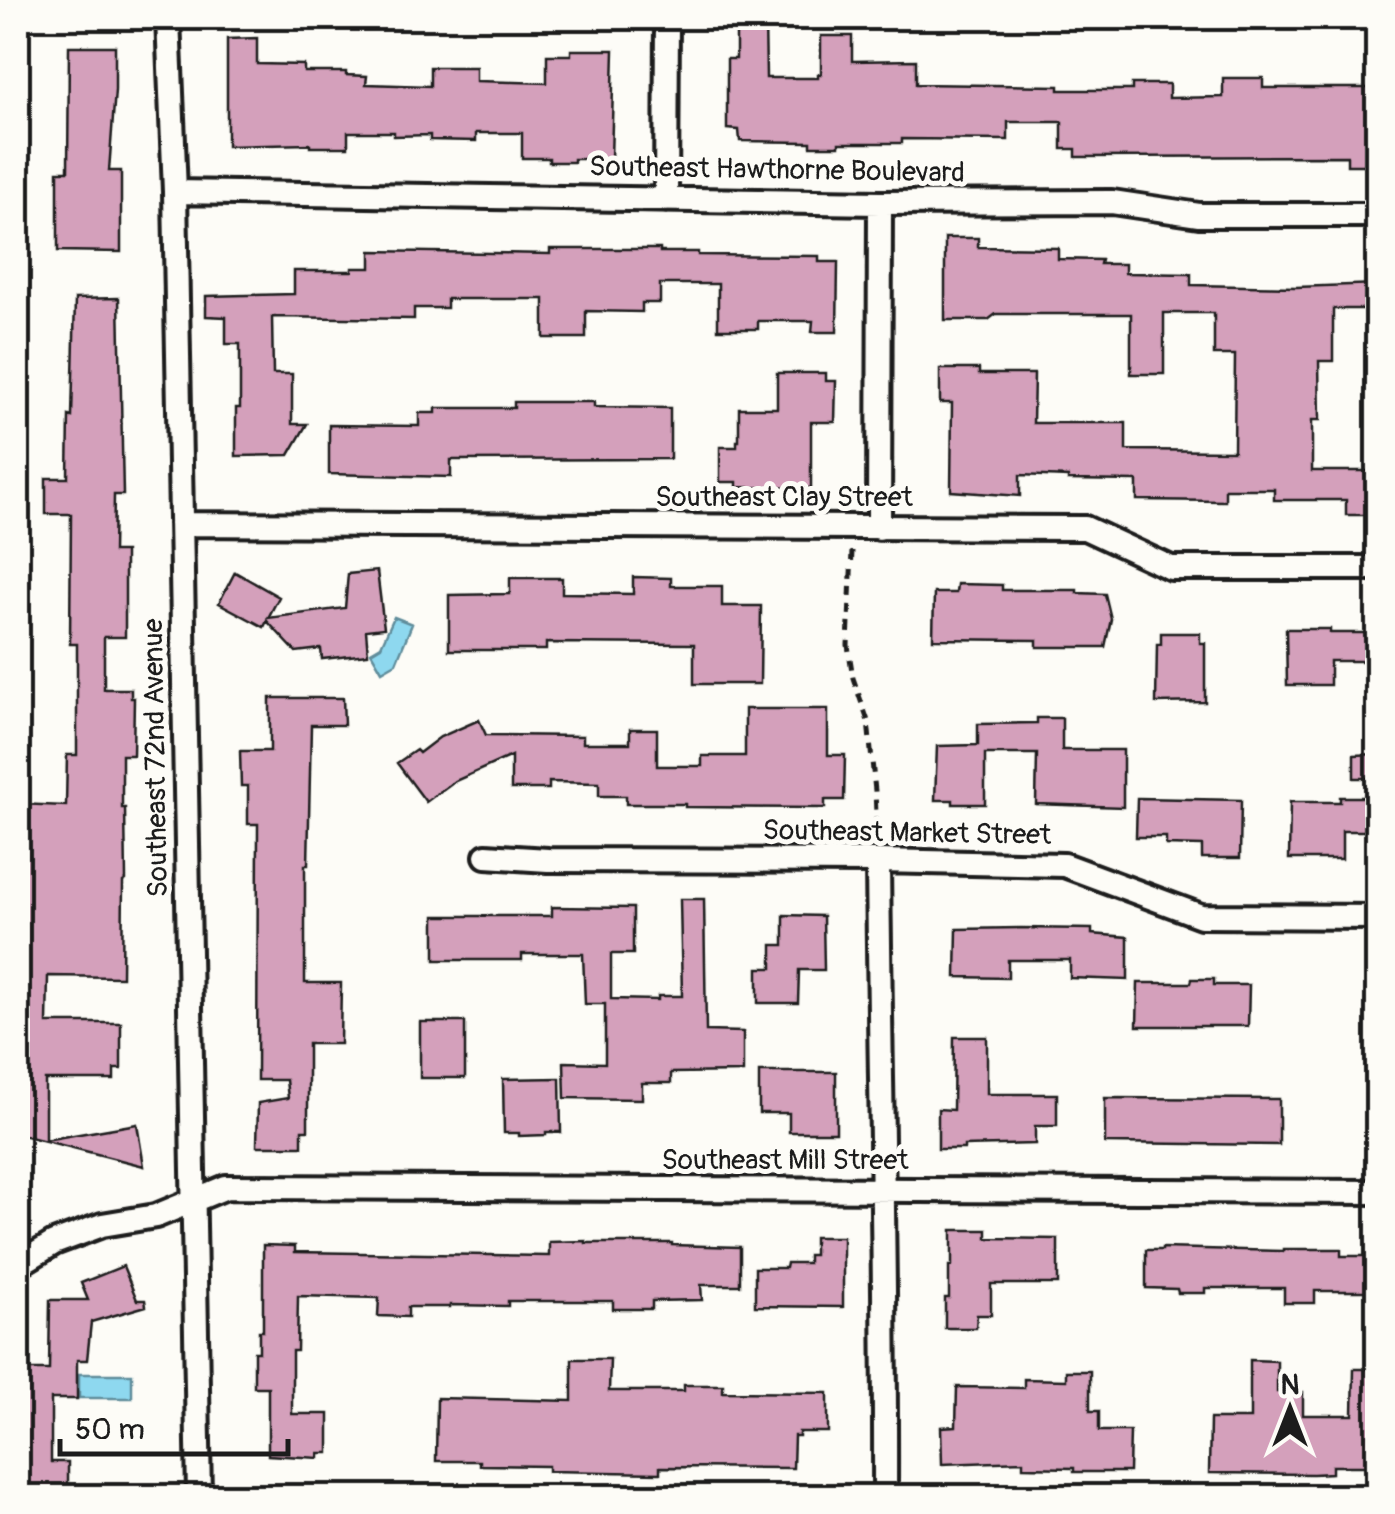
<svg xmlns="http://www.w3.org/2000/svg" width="1395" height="1514" font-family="Pangolin,sans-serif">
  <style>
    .water { fill: #8ed8ef; stroke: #608d9b; stroke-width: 2.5 }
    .building { fill: #d4a0bb; stroke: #1c1c1c; stroke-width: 2.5 }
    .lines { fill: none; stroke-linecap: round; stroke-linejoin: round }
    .minor-casing { stroke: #1c1c1c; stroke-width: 30 }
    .path { stroke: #1c1c1c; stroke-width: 5; stroke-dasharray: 10 8; stroke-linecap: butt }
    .minor { stroke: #fdfcf7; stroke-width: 22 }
    .labels { text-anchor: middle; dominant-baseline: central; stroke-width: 10; stroke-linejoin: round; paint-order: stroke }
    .street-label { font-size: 28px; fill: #1c1c1c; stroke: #fdfcf7 }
  </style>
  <rect width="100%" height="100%" fill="#fdfcf7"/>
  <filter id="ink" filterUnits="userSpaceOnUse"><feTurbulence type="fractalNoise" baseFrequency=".01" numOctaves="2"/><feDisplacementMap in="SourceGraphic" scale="20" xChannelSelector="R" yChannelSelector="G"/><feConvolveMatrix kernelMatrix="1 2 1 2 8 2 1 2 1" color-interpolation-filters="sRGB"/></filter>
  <g filter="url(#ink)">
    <!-- water -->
    <path class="water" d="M394,617L412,624L396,663L382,671L371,652L381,646Z
      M79,1374H132V1398H79Z"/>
    <!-- building -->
    <path class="building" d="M736,18H765L766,78H818V74H821V36H852V61L916,60V84L1059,86V90H1132V84H1169V98L1223,97V78H1263V88H1378V165H1347V156L1076,157V149H1062V122H1008V140L902,139V143H839V146H811V142L740,141L739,130L727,129V59H736Z
      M257,38V64L304,65V72H346V75L367,76L366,84L430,86V67H476V81L547,83V55H571V50H614L611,159H574V162H549V158H522V133H476V141L430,140V135L394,136V132H348V147H310V144L227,146V39Z
      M69,46H115V90L109,171H121V252L58,251V171H68Z
      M945,238H978V247L1058,248V259L1101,260L1100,264H1125V273L1191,274V285L1296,287L1378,284V309H1333V361H1319L1320,420H1312V471H1378V515H1346V500H1274V489H1225V501L1137,500V481L1068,480V477L1020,475V496L951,491L952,403H940V369H979V374H1034L1033,423H1126V450L1234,451L1235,355H1214V313H1164V374H1131V314H996L988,320H945Z
      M550,249H660V252H698V255L819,256V262H838L837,332H812L813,321H758V329H718V284H660V303H642V312L586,311V338H544V299H447V308H414V319L272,317L273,374H292V424H307L289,455L236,456V408H240V344H226V317L206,316V296L294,294V271H352V268H371V251L550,254Z
      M119,298L123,495H114L113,552H125V637H104V689H131V698H134L133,755H122V808H125L126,880L123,882L122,977L48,976L47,1023H121V1069H114V1080H45V1140L137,1124L144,1166L18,1134V804L66,806L67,755H77V644H70L71,514H46V478H68L69,416L72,417L75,299Z
      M777,373H826V381H836L835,422H811V488L737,487V482H720V447H737V441H739V408H777Z
      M514,402H594V407L670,408V459L451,460V477L329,474V425L419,426V413H436V408H514Z
      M377,571L384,628L366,630L368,654L322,659L321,649L296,652L267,621L264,627L219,603L235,572L279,597L268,618L345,608L348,574Z
      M633,577L671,578V586H722V606H761L760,684H694V644L546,643V650H449V595L510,594V578H562V593L633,594Z
      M957,584L1002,585V590H1077V593L1105,594L1111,619L1105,647H1037V640L933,639L934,593H956Z
      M1286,629H1330V633H1378V661H1330V685H1287Z
      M1161,633H1200V643H1205V702L1156,703L1157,644H1161Z
      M270,698H343L344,725H311L308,865H305V983H341L340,1044H308V1130H302V1146H257L258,1103L288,1098L286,1080H257L258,824H248V786H241L240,751H270Z
      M745,709H828V755H845L844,800H825V808L685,807V804H626V796H599V783L549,782V789H511V756L453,782L426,802L397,763L416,750L419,753L440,737L479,720L486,735L583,736V743H630V729H657V766H702V756H745Z
      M1037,718H1062V750H1123V807L1036,804L1037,754H985V804H953V800H935L937,746L978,745V724L1037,723Z
      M1378,754V778H1354V755Z
      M1340,797H1368V831H1342V859H1289L1290,802H1340Z
      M1137,798L1241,800L1240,858H1202V846L1166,845V837H1136Z
      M680,899H704L706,1031L743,1032V1072L671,1073V1083H642V1099L565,1098L564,1062L605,1063V1004H585L583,954H522V960H435V916H552V907L633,908V954H611V999L658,1000V996H682Z
      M784,915L823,916L824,970H799L798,1003H758V968H772V945H784Z
      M1021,928L1092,929V934L1128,937V980L1070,978V960H1008V978L956,977L957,929Z
      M1192,979H1214V985H1249L1248,1026H1137L1138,983H1191Z
      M420,1022H465V1078H420Z
      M954,1037H987V1094H1057V1126H1035V1144L964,1146V1149H938V1109L953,1110Z
      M759,1072H836V1132H789V1113H759Z
      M560,1078L561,1132H546V1135L519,1136V1133H504L503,1079Z
      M1105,1098L1279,1099V1145L1105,1143Z
      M952,1230H987V1238L1058,1239V1284H991V1315H977L976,1328H945V1298H949V1266H952Z
      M814,1237H843V1307L755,1306V1268H786L787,1263H808V1255H814Z
      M586,1241V1243H672V1245L740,1247V1285H701L702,1300L652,1301V1309H613V1301H508V1306L450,1305V1307H408V1317L378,1316L379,1298L298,1296L297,1351H292V1414H329V1453H319V1458L268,1455V1387H254V1352H259V1331H263V1245L295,1246V1252L549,1256V1242Z
      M1162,1248L1284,1251V1249H1341V1256H1378V1291H1315V1303H1284V1288H1205V1293H1178L1177,1289L1146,1288V1250H1162Z
      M123,1266L137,1300H145L146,1306L91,1322L87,1360H77V1399H51V1462H68V1485H56V1496H18V1370H49L50,1300H88L81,1283Z
      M572,1359H610L609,1391H684V1385H723V1392L828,1393V1432H799V1436H794L793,1468L660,1467V1473L548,1471V1466L480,1465V1461H436L437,1398L572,1401Z
      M1250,1360L1277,1361V1392H1303V1415H1353L1354,1369H1378V1466H1332V1473L1313,1474L1209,1473L1210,1419H1250Z
      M1066,1371H1090V1411H1099V1431H1130L1129,1472H1074V1468L1023,1467V1461L942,1464L941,1427L956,1426L957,1387L1024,1388V1379L1066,1380Z"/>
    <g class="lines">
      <defs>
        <path id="minor" d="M168,18L175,192L199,1496
          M175,192L880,203L1112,202L1199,215H1378
          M666,200L667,18
          M181,524L1085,528L1171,568H1378
          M879,528L880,203
          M486,856L548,860L878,861L1064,865L1201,916L1378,917
          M878,861C880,1073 886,1285 885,1496
          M18,1265L54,1243L102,1225L156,1216L226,1187L1378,1192"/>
      </defs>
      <!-- minor casing -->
      <use href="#minor" class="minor-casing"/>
      <!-- path -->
      <path class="path" d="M852,551L848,645L853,678L868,721L875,791L877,836"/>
      <!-- minor -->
      <use href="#minor" class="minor"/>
    </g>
  </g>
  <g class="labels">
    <!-- street labels -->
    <g class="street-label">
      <text transform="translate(777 170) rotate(1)">Southeast Hawthorne Boulevard</text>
      <text x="784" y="497">Southeast Clay Street</text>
      <text transform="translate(156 758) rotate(-91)">Southeast 72nd Avenue</text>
      <text transform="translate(907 833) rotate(1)">Southeast Market Street</text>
      <text x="785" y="1160">Southeast Mill Street</text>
    </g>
  </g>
  <!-- margin -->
  <rect width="1395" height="1514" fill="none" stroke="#fdfcf7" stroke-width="60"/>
  <rect x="30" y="30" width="1335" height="1454" fill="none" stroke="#1c1c1c" stroke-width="4" filter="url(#ink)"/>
  <!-- north arrow -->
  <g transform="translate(1290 1409)" stroke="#fdfcf7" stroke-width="8" paint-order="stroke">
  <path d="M0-8L18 38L0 25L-18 38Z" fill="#1c1c1c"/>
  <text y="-15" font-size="28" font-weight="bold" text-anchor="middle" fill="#1c1c1c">N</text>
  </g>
  <!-- scale -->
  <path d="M60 1439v15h228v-15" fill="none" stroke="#1c1c1c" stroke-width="5"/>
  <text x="75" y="1439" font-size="30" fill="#1c1c1c" stroke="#fdfcf7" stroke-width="8" paint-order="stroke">50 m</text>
</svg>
